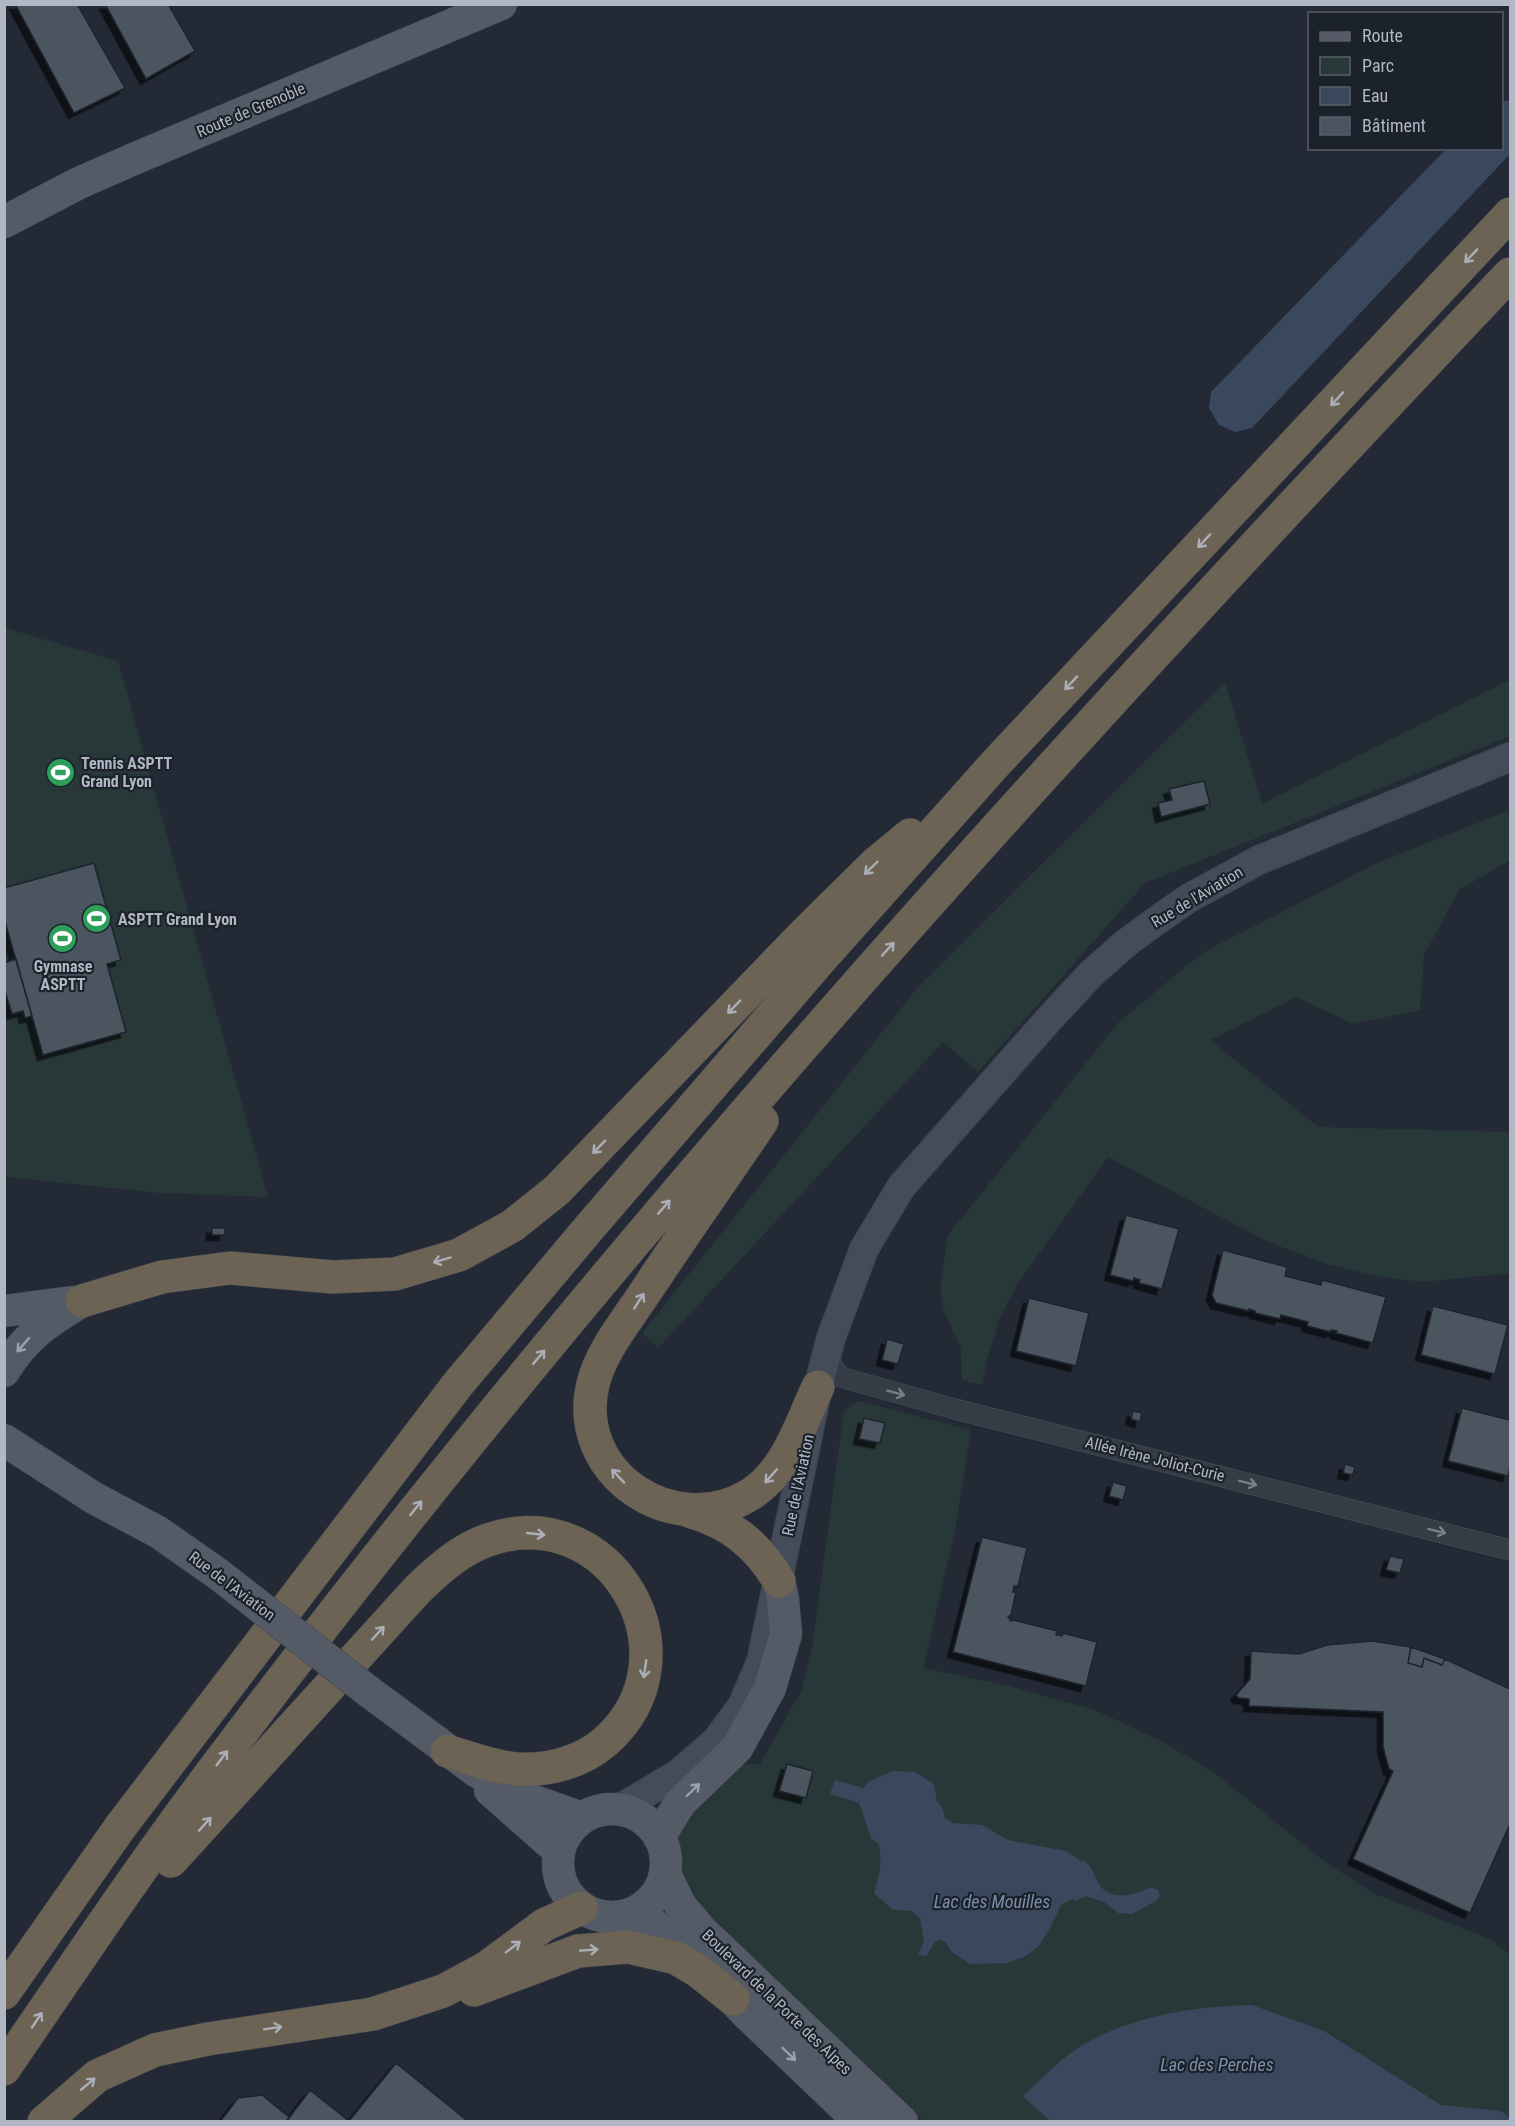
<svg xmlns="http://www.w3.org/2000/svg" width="1515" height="2126" font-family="'Roboto Condensed',sans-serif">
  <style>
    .green { fill: #283839 }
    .water { fill: #3a485d }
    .building { fill: #4b5461; stroke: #1e232d; stroke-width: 1.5; filter: url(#shadow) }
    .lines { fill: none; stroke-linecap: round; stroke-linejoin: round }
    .street-casing { stroke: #515761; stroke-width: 21 }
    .secondary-casing { stroke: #3f4550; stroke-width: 30 }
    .primary-casing { stroke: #3f4550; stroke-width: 33 }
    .highway-casing { stroke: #414751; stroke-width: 34 }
    .street { stroke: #363c46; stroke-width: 20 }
    .secondary { stroke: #454c59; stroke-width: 28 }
    .primary { stroke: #545b66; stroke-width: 32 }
    .highway { stroke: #6c6354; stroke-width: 33 }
    .primary-bridge-casing { stroke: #3f4550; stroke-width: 33; stroke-linecap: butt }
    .primary-bridge { stroke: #545b66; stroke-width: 32 }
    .oneway { stroke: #aaafb8 }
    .oneway2 { stroke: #9aa0ac }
    .oneway3 { stroke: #7a808b }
    .labels { text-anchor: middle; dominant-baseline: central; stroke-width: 4.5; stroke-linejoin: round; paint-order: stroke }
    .street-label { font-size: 16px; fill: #b1b7c3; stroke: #1c222b }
    .poi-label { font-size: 16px; font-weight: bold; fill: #b1b7c3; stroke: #1c222b; text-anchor: start }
    .water-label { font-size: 18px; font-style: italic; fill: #7c8ea8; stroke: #1c222b }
  </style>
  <defs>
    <filter id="shadow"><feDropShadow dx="-5.5" dy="5.5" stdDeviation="0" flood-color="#0009"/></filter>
  </defs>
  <rect width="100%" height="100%" fill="#232a36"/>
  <!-- green -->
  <path class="green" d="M5,628L118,661L268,1197L160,1193L5,1177Z
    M1510,680V736L1145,883L978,1072L943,1042L658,1348L642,1333L919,986L1225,682L1262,804Z
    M1510,810V860L1459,890L1424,955L1420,1010L1353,1024L1296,997L1210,1040L1318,1127L1510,1132V1273L1423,1282L1381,1277L1330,1265L1266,1241L1108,1157L1018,1283L1000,1318L987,1359L982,1385L962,1380L961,1349L944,1311L940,1290L948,1235L1118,1023L1202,953L1375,864Z
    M858,1401L971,1430L954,1536L923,1668L1009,1686L1095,1710L1161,1741L1215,1773L1325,1862L1375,1894L1490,1939L1510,1955V2121H923L871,2078L704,1919L680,1882L676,1842L690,1807L734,1765L760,1764L802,1689L812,1648L844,1411Z"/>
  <!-- water -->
  <path class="water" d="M1502,101H1510V154L1252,428L1235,432L1219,425L1209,408L1211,392L1446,149L1502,148Z
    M892,1771L915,1772L934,1784L937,1802L942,1807L945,1818L953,1823L982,1825L1008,1840L1066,1851L1081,1861L1084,1860C1093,1869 1093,1873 1099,1884C1110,1903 1137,1894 1151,1887L1158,1890L1160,1896L1156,1901L1132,1914L1118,1913L1104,1902L1086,1896L1075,1901L1072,1899L1061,1905L1050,1928L1038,1947L1024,1957L1007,1963L970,1964L952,1952L946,1943L940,1940L935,1942L926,1956L918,1955L924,1942L920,1918L911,1911L893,1910L874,1893C880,1876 882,1862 879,1844L871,1838L859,1803L830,1794L835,1780L863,1788L868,1782Z
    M1252,2005L1324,2031L1441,2105L1501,2111L1510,2118V2121H1050L1023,2096C1040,2081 1056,2063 1075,2050C1125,2017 1193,2006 1252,2005Z"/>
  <!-- building -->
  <path class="building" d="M15,4H77L125,88L74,113Z
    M105,4H168L195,51L146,79Z
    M1204,781L1210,804L1161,817L1158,803L1172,800L1169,789Z
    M94,863L121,960L107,964L126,1032L43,1055L4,918V888Z
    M16,959L32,1016L25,1018L23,1011L12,1014L4,988V963Z
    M1126,1215L1179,1229L1162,1289L1139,1283L1140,1280L1134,1278L1133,1281L1110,1275Z
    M212,1228H225V1235H212Z
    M1223,1250L1287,1267L1285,1276L1321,1285L1322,1280L1386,1297L1373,1343L1336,1333L1337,1331L1331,1330V1332L1307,1326L1308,1322L1281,1315L1280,1319L1255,1313V1311L1249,1309V1311L1216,1303L1212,1295Z
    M1029,1298L1089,1313L1076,1366L1016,1351Z
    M1433,1306L1508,1325L1495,1374L1421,1355Z
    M887,1339L904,1344L898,1364L882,1360Z
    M1462,1408L1510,1420V1467L1508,1476L1448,1461Z
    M1133,1411L1142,1413L1140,1422L1131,1419Z
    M864,1418L885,1423L880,1443L859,1439Z
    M1345,1464L1355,1467L1353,1475L1343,1473Z
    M1113,1482L1127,1486L1123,1500L1109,1496Z
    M982,1537L1027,1548L1018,1586H1014L1013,1592H1016L1011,1615L1008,1617L1011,1621L1013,1620L1057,1631L1056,1635L1062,1636L1063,1633L1097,1642L1086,1686L953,1652Z
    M1390,1556L1404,1559L1400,1573L1386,1570Z
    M1372,1641L1411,1647L1408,1663L1422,1667L1424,1658L1442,1665L1445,1659L1510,1689V1824L1470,1913L1353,1859L1393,1771L1389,1769L1383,1747V1712L1249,1706V1699L1239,1698L1236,1695L1250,1679L1251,1651L1299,1654L1327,1645Z
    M1411,1647L1445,1659L1442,1665L1424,1658L1422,1667L1408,1663Z
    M787,1764L813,1771L806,1798L779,1791Z
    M396,2063L469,2122H286L310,2090L349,2121Z
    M262,2095L289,2117L286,2122H220L238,2098Z"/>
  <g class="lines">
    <defs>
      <path id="street" d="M830,1350L832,1366L840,1377L955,1409L1510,1550"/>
      <path id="secondary" d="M619,1809L678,1774L717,1740L742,1706L761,1662L818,1387L831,1338L864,1249L901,1187L1050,1018L1091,974L1126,943L1156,921L1189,898L1259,860L1510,757"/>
      <path id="primary" d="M4,222L79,183L136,158L501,4
        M4,1311L72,1302
        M4,1371C25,1336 49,1321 82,1301
        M4,1440L94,1498L158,1532L218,1574
        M368,1691L476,1771L523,1797L582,1818
        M490,1790L559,1851
        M558 1863a54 54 0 1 1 108 0a54 54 0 1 1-108 0Z
        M659,1837L680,1803L737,1748L770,1688L786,1634L783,1599L779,1581
        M665,1874L680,1905L701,1930L902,2122
        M628,1915L654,1925L684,1949L747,2014L860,2122"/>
      <path id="highway" d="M762,1121C722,1180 681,1238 642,1297C624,1324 601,1352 593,1384C571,1474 675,1542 751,1494C787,1471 801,1423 818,1387
        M82,1301L162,1277L230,1268L333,1277L395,1274L459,1255L512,1226L557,1190L806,932L876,863L910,835
        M689,1511C730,1523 757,1544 779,1581
        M171,1861L418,1589C439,1569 461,1549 488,1540C610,1497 702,1655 606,1741C582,1762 549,1771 517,1769C493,1767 470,1758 447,1751
        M474,1990L578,1951L628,1947L676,1958L698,1971L733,1999
        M4,1993L121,1826L458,1384L589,1228L821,959L996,763L1510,214
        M4,2069C75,1965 145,1860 221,1760C616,1235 1059,750 1510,274
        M44,2122L97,2076L155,2050L208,2039L373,2014L443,1991L486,1968L544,1925L581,1908"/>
    </defs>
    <!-- street casing -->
    <use href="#street" class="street-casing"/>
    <!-- secondary casing -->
    <use href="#secondary" class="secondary-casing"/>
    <!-- primary casing -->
    <use href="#primary" class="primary-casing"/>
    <!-- highway casing -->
    <use href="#highway" class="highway-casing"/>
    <!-- street -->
    <use href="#street" class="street"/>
    <!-- secondary -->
    <use href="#secondary" class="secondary"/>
    <!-- primary -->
    <use href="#primary" class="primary"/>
    <!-- highway -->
    <use href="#highway" class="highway"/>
    <defs>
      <path id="primary-bridge" d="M218,1574L368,1691"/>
    </defs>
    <!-- primary-bridge casing -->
    <use href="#primary-bridge" class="primary-bridge-casing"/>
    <!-- primary-bridge -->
    <use href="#primary-bridge" class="primary-bridge"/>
  </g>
  <!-- one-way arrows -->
  <defs><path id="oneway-shaft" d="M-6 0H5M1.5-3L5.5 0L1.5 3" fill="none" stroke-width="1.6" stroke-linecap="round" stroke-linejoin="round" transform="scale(1.5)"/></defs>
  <g class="oneway">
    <use href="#oneway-shaft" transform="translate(1471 256) rotate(133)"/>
    <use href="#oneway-shaft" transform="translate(1337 399) rotate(133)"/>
    <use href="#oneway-shaft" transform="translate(1204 541) rotate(133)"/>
    <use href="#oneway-shaft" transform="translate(1071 683) rotate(133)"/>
    <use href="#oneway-shaft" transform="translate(871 868) rotate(136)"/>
    <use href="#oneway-shaft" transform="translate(888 949) rotate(-48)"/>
    <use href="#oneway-shaft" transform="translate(734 1007) rotate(134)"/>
    <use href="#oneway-shaft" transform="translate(599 1147) rotate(134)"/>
    <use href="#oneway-shaft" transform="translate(664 1207) rotate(-49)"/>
    <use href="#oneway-shaft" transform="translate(442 1260) rotate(163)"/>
    <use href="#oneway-shaft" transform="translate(639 1301) rotate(-57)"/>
    <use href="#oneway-shaft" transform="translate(539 1357) rotate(-50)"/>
    <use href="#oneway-shaft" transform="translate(618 1476) rotate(-133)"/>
    <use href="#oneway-shaft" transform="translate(771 1476) rotate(131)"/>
    <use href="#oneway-shaft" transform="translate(416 1508) rotate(-51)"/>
    <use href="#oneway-shaft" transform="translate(536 1534) rotate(6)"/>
    <use href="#oneway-shaft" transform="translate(378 1633) rotate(-48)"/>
    <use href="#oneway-shaft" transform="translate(645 1669) rotate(98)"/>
    <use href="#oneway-shaft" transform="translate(222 1758) rotate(-53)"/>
    <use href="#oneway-shaft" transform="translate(205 1824) rotate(-48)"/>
    <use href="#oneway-shaft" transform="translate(513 1947) rotate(-37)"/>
    <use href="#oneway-shaft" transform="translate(589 1950) rotate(-4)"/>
    <use href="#oneway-shaft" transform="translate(37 2020) rotate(-56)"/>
    <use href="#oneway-shaft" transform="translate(273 2028) rotate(-9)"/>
    <use href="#oneway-shaft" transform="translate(88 2084) rotate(-40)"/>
  </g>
  <g class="oneway2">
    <use href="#oneway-shaft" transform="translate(23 1345) rotate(131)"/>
    <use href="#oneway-shaft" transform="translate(693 1790) rotate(-44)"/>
    <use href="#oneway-shaft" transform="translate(789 2054) rotate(44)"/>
  </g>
  <g class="oneway3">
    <use href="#oneway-shaft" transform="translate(896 1393) rotate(15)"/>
    <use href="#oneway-shaft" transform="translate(1248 1483) rotate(14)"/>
    <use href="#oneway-shaft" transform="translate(1437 1531) rotate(14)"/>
  </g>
  <!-- icons -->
  <defs>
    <symbol id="stadium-disc" viewBox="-11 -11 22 22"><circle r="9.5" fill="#2e9e5b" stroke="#1c222b"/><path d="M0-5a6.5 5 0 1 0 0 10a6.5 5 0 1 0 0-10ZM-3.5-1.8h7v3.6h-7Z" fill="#fff"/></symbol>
  </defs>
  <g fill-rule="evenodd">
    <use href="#stadium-disc" x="44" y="756" width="33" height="33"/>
    <use href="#stadium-disc" x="80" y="902" width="33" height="33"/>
    <use href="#stadium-disc" x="46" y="922" width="33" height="33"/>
  </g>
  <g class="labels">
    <!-- street labels -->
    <g class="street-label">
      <text transform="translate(251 110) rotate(-23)">Route de Grenoble</text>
      <text transform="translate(1197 897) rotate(-31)">Rue de l'Aviation</text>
      <text transform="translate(1155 1459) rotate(14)">Allée Irène Joliot-Curie</text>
      <text transform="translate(798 1485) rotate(-78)">Rue de l'Aviation</text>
      <text transform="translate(232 1586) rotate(37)">Rue de l'Aviation</text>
      <text transform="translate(777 2002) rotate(44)">Boulevard de la Porte des Alpes</text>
    </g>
    <!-- poi labels -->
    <g class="poi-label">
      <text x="81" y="763">Tennis ASPTT<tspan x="81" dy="18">Grand Lyon</tspan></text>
      <text x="118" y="919">ASPTT Grand Lyon</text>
      <text x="63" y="966" text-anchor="middle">Gymnase<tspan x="63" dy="18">ASPTT</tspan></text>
    </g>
    <!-- water labels -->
    <g class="water-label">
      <text x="992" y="1901">Lac des Mouilles</text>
      <text x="1217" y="2064">Lac des Perches</text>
    </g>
  </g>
  <!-- border -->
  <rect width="1515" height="2126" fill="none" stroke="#b1b7c3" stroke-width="12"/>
  <!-- legend -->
  <rect x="1308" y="12" width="195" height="138" fill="#1c222b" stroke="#585e68" stroke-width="1.5"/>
  <rect x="1320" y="32" width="30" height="9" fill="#545b66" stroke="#585e68" stroke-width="1.5"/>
  <text x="1362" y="42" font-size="18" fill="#b1b7c3">Route</text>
  <rect x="1320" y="57" width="30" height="18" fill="#283839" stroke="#585e68" stroke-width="1.5"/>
  <text x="1362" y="72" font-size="18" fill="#b1b7c3">Parc</text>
  <rect x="1320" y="87" width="30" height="18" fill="#3a485d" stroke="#585e68" stroke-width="1.5"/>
  <text x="1362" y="102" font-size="18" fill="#b1b7c3">Eau</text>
  <rect x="1320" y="117" width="30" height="18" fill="#4b5461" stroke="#585e68" stroke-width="1.5"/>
  <text x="1362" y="132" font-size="18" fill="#b1b7c3">Bâtiment</text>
</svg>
